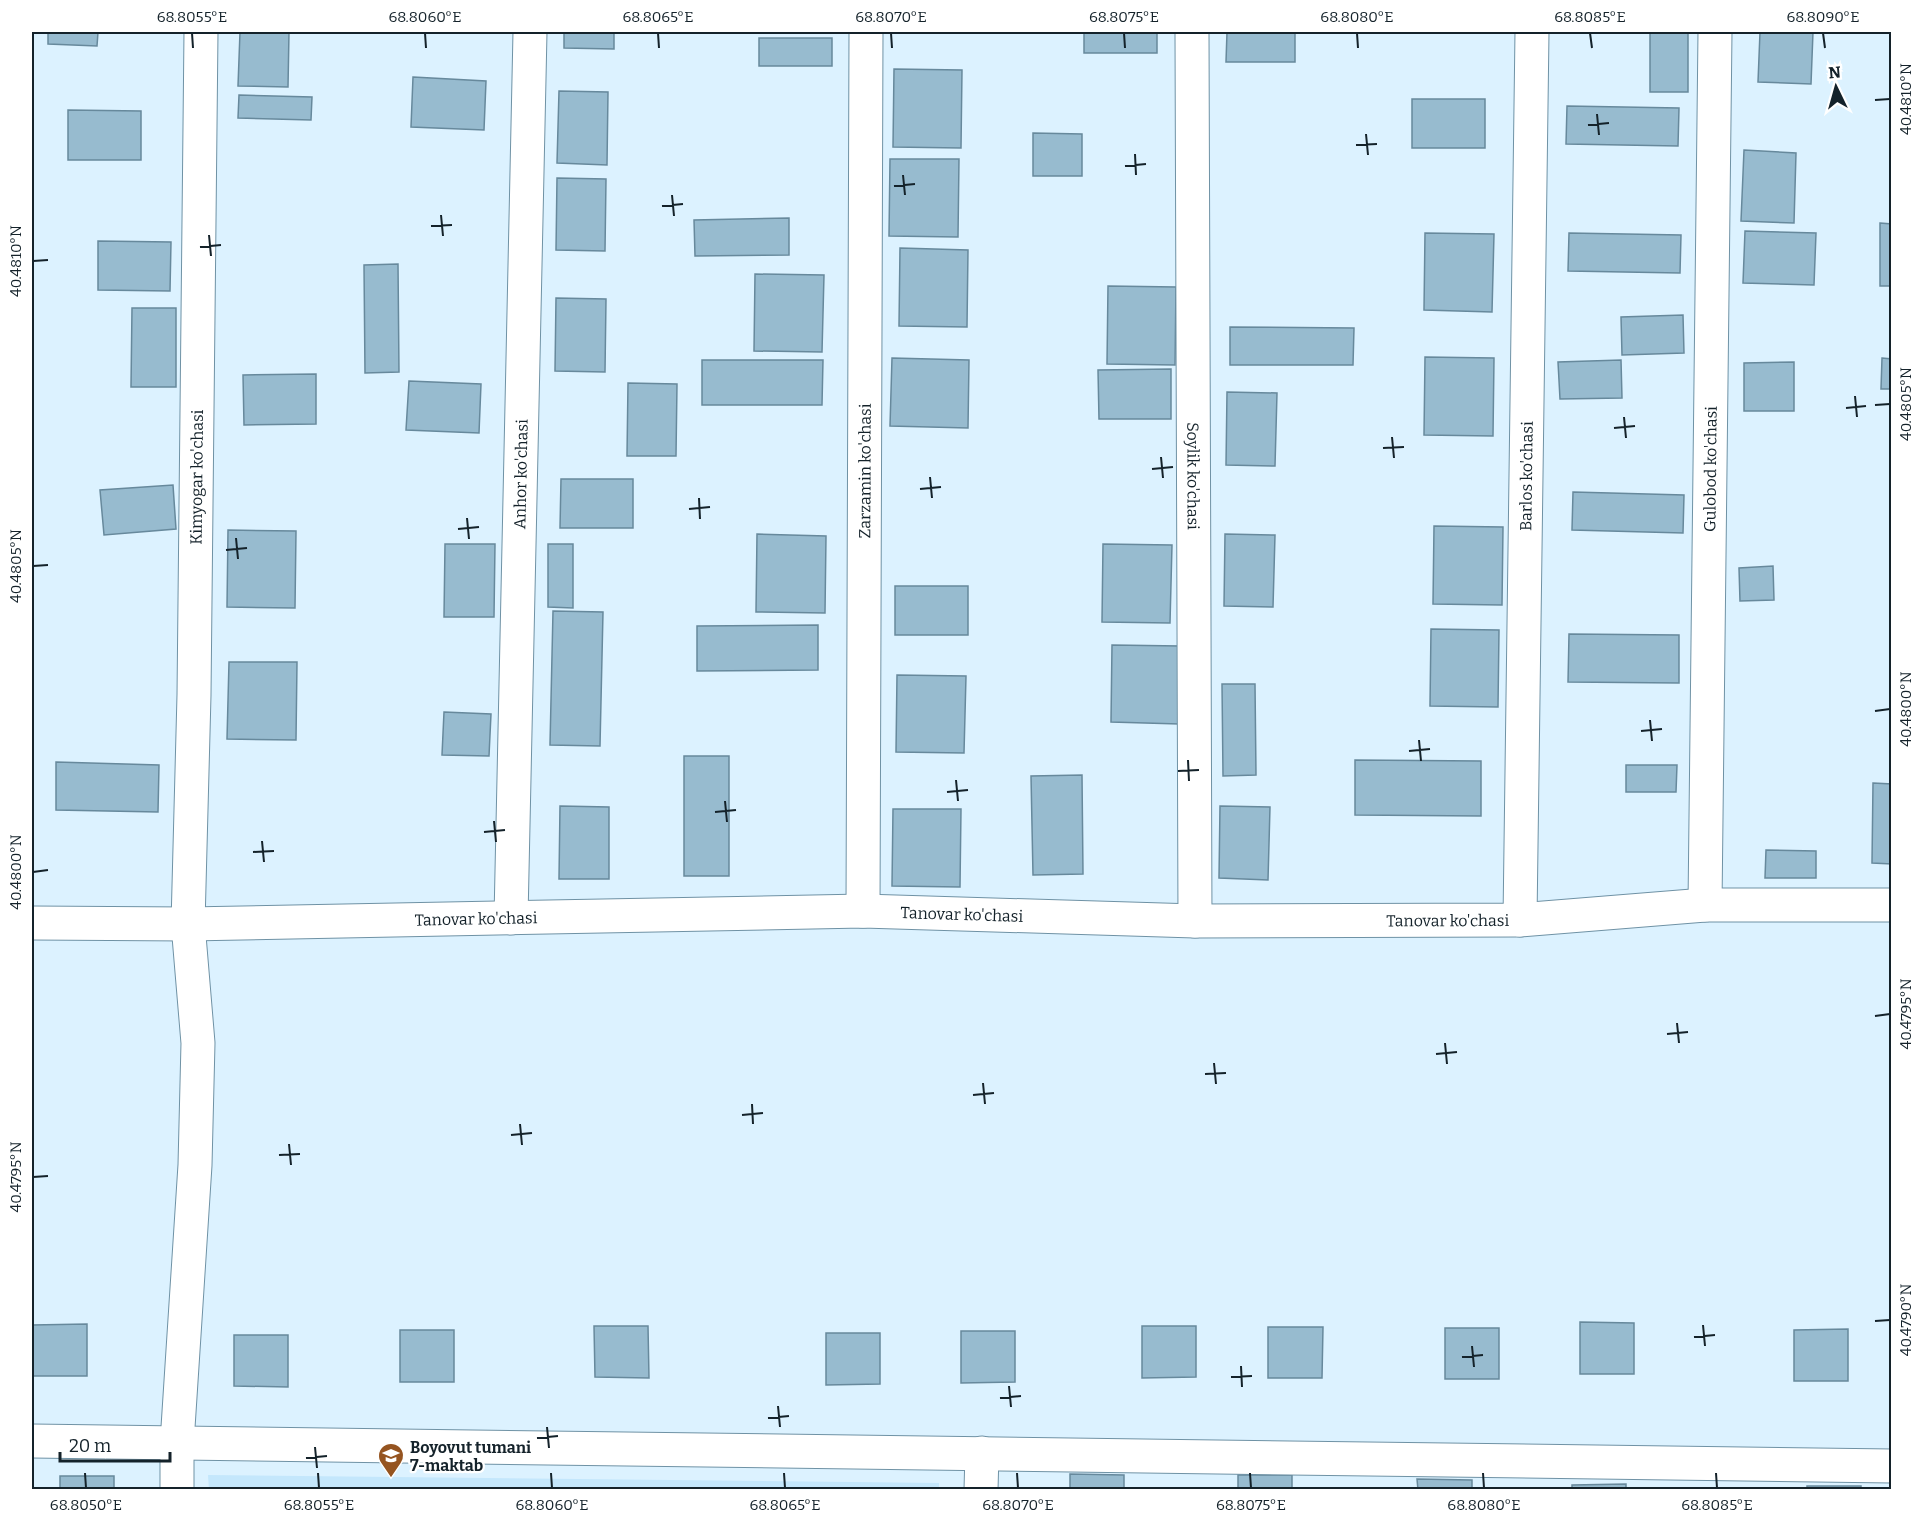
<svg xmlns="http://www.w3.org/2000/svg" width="1923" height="1521" font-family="Bitter,serif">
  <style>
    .built { fill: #c4e7fc }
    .building { fill: #97bbcf; stroke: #67899c; stroke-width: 1.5 }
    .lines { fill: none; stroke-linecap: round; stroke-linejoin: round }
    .street-casing { stroke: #6f92a5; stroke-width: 35 }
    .street { stroke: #fff; stroke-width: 33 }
    .ticks { fill: none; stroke: #14222a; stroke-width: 2 }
    .labels { text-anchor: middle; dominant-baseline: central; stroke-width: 4.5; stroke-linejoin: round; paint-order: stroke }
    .street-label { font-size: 16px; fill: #14222a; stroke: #fff }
    .poi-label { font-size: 16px; font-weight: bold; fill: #14222a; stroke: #fff; text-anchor: start }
    .neatline { fill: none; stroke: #14222a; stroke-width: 2 }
    .ticks-label { font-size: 15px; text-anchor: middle; fill: #14222a }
  </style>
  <rect width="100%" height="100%" fill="#dcf2ff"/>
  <!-- built -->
  <path class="built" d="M208,1475L939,1483V1489L209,1490Z"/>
  <!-- building -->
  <path class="building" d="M48,32H98L97,46L48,44Z
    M240,32H289L288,87L238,86Z
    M564,32H614V49L564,48Z
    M1084,32H1157V53H1084Z
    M1227,32H1295V62H1226Z
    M1650,32H1688V92H1650Z
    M1760,32H1813L1811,84L1758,82Z
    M759,38H832V66H759Z
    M894,69L962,70L961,148L893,147Z
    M413,77L486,81L484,130L411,127Z
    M559,91L608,92L607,165L557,163Z
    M239,95L312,97L311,120L238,118Z
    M1412,99H1485V148H1412Z
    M1567,106L1679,108L1678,146L1566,144Z
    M68,110L141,111V160H68Z
    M1033,133L1082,134V176H1033Z
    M1744,150L1796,153L1794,223L1741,221Z
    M890,159H959L958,237L889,236Z
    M557,178L606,179L605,251L556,250Z
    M789,218V255L695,256L694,220Z
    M1880,223L1892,224V286H1880Z
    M1745,231L1816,233L1814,285L1743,283Z
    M1425,233L1494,234L1492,312L1424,310Z
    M1569,233L1681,235L1680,273L1568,271Z
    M98,241L171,242L170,291L98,290Z
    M900,248L968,250L967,327L899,326Z
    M398,264L399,372L365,373L364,265Z
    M755,274L824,275L822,352L754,351Z
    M1108,286L1176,287L1175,365L1107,364Z
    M556,298L606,299L605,372L555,371Z
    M132,308H176V387H131Z
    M1683,315L1684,353L1622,355L1621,317Z
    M1230,327L1354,328L1353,365H1230Z
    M1425,357L1494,358L1493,436L1424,435Z
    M892,358L969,360L968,428L890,426Z
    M1882,358L1892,359V389H1881Z
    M702,360H823L822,405H702Z
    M1621,360L1622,398L1560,399L1558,362Z
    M1794,362V411H1744V363Z
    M1171,369V419H1099L1098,370Z
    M316,374V424L244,425L243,375Z
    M409,381L481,384L479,433L406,430Z
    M628,383L677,384L676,456H627Z
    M1227,392L1277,393L1275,466L1226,465Z
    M561,479H633V528H560Z
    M173,485L176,529L104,535L100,490Z
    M1573,492L1684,495L1683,533L1572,530Z
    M1434,526L1503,527L1502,605L1433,604Z
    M228,530L296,531L295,608L227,607Z
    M757,534L826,536L825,613L756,612Z
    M1225,534L1275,535L1273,607L1224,606Z
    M445,544H495L494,617H444Z
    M548,544H573V608L548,607Z
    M1103,544L1172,545L1170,623L1102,622Z
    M1773,566L1774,600L1740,601L1739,568Z
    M895,586H968V635H895Z
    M553,611L603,612L600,746L550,745Z
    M818,625V670L697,671V626Z
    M1431,629L1499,630L1498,707L1430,706Z
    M1569,634L1679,635V683L1568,682Z
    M1112,645L1180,646L1179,724L1111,722Z
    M229,662H297L296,740L227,739Z
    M897,675L966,676L964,753L896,752Z
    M1222,684H1255L1256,775L1223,776Z
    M444,712L491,714L489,756L442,755Z
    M684,756H729V876H684Z
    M1355,760L1481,761V816L1355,815Z
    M56,762L159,765L158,812L56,810Z
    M1626,765H1677L1676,792H1626Z
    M1082,775L1083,874L1033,875L1031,776Z
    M1873,783L1892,784V864L1872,863Z
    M560,806L609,807V879H559Z
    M1220,806L1270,807L1268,880L1219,878Z
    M893,809H961L960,887L892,886Z
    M1766,850L1816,851V878H1765Z
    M1580,1322L1634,1323V1374H1580Z
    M87,1324V1376H33L32,1325Z
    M594,1326H648L649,1378L595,1377Z
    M1142,1326H1196V1377L1142,1378Z
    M1268,1327H1323L1322,1378H1268Z
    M1445,1328H1499V1379H1445Z
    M1848,1329V1381H1794V1330Z
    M400,1330H454V1382H400Z
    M961,1331H1015V1382L961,1383Z
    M826,1333H880V1384L826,1385Z
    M234,1335H288V1387L234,1386Z
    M1070,1474L1124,1475V1490H1070Z
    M1238,1475H1292V1490H1238Z
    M60,1476H114V1490H60Z
    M1417,1479L1472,1480V1490H1418Z
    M1626,1484V1490H1572V1485Z
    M1807,1486H1861V1490H1807Z"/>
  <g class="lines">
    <defs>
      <g id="street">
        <path id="s1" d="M1192,32L1195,921"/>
        <path id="s2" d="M1705,905L1715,32"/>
        <path id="s3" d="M863,911L866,32"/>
        <path id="s4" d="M511,918L530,32"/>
        <path id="s5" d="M1520,920L1532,32"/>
        <path id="s6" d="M32,923L188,924L863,911L1195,921L1520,920L1705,905H1892"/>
        <path d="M32,1441L1892,1466"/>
        <path id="s7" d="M177,1490V1443L195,1165L198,1043L188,924L194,695L201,32"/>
        <path d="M981,1490L982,1453"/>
      </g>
    </defs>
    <!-- street casing -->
    <use href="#street" class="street-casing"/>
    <!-- street -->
    <use href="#street" class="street"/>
  </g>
  <!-- ticks -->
  <path class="ticks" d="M192,33L193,48M425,33L426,48M658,33L659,48M891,33L892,48M1124,33L1125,48M1357,33L1358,48M1590,33L1592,48M1823,33L1825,48M1875,100L1890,99M1597,114L1599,135M1588,125L1609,123M1366,134L1368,155M1356,145L1377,144M1135,154L1136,175M1125,166L1146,164M903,175L905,195M894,186L915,184M672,195L674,216M662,206L683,204M441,215L443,236M431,226L452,225M209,235L211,256M200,247L221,245M33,261L48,260M1855,396L1857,417M1875,405L1890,404M1846,408L1866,406M1624,417L1626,438M1614,428L1635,426M1392,437L1394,458M1383,448L1404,447M1161,457L1163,478M1152,469L1173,467M930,477L932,498M920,489L941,487M699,498L700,519M689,509L710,507M467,518L469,539M458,529L479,527M236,538L238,559M226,550L247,548M33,566L48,565M1875,711L1890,709M1650,720L1652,741M1641,731L1662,729M1419,740L1421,761M1409,751L1430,749M1188,760L1189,781M1178,771L1199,770M956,780L958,801M947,792L968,790M725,801L727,822M715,812L736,810M494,821L496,842M484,832L505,830M262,841L264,862M253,852L274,851M33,872L48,870M1875,1016L1890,1014M1677,1023L1679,1043M1667,1034L1688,1032M1445,1043L1447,1064M1436,1054L1457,1052M1214,1063L1216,1084M1205,1074L1226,1073M983,1083L985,1104M973,1095L994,1093M752,1104L753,1124M742,1115L763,1113M520,1124L522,1145M511,1135L532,1133M289,1144L291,1165M279,1155L300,1154M33,1177L48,1176M1875,1321L1890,1320M1703,1325L1705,1346M1694,1337L1715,1335M1472,1346L1474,1367M1462,1357L1483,1355M1241,1366L1242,1387M1231,1377L1252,1376M1009,1386L1011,1407M1000,1398L1021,1396M778,1406L780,1427M768,1418L789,1416M547,1427L549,1448M537,1438L558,1436M315,1447L317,1468M306,1458L327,1456M85,1473L86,1488M318,1473L319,1488M551,1473L552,1488M784,1473L785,1488M1017,1473L1018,1488M1250,1473L1251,1488M1483,1473L1484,1488M1716,1473L1717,1488"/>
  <!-- icons -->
  <defs>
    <symbol id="school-pin" viewBox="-11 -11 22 30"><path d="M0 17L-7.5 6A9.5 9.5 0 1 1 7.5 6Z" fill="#955420" stroke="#fff"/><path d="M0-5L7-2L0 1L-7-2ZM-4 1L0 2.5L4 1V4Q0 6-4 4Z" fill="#fff"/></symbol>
  </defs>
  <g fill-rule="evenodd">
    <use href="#school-pin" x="376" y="1441" width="30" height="40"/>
  </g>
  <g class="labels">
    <!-- street labels -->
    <g class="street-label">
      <text stroke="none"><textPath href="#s2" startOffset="436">Gulobod ko'chasi</textPath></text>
      <text stroke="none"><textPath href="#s3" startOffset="440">Zarzamin ko'chasi</textPath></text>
      <text stroke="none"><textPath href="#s4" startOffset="444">Anhor ko'chasi</textPath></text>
      <text stroke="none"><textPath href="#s1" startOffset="444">Soylik ko'chasi</textPath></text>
      <text stroke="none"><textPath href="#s5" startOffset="444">Barlos ko'chasi</textPath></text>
      <text stroke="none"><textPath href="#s7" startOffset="1014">Kimyogar ko'chasi</textPath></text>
      <text stroke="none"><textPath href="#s6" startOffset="930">Tanovar ko'chasi</textPath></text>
      <text stroke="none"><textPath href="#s6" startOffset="444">Tanovar ko'chasi</textPath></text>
      <text stroke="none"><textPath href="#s6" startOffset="1416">Tanovar ko'chasi</textPath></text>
    </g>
    <!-- poi labels -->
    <g class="poi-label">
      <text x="410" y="1447">Boyovut tumani<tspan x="410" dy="18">7-maktab</tspan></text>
    </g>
  </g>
  <!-- border -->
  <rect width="1923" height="1521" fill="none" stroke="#ffffff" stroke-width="66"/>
  <!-- north arrow -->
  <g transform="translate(1836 87) rotate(355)" stroke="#ffffff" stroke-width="4.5" paint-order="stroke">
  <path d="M0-4.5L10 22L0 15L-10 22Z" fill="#14222a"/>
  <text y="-9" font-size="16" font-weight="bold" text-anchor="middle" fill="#14222a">N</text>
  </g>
  <!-- scale -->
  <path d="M60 1452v9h110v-9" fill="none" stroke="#14222a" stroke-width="3"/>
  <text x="69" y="1452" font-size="18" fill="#14222a" stroke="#ffffff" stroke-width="4.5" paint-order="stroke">20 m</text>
  <rect x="33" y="33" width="1857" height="1455" class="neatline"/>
  <g class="ticks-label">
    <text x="192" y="22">68.8055°E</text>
    <text x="425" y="22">68.8060°E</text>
    <text x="658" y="22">68.8065°E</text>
    <text x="891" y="22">68.8070°E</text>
    <text x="1124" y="22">68.8075°E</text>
    <text x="1357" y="22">68.8080°E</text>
    <text x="1590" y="22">68.8085°E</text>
    <text x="1823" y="22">68.8090°E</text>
    <text transform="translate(1906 99) rotate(-90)" y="5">40.4810°N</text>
    <text transform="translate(16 261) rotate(-90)" y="5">40.4810°N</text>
    <text transform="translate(1906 404) rotate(-90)" y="5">40.4805°N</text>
    <text transform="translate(16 566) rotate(-90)" y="5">40.4805°N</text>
    <text transform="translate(1906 709) rotate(-90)" y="5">40.4800°N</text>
    <text transform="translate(16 872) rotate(-90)" y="5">40.4800°N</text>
    <text transform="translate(1906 1014) rotate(-90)" y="5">40.4795°N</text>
    <text transform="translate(16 1177) rotate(-90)" y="5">40.4795°N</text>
    <text transform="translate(1906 1320) rotate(-90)" y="5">40.4790°N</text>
    <text x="86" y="1510">68.8050°E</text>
    <text x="319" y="1510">68.8055°E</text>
    <text x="552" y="1510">68.8060°E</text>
    <text x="785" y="1510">68.8065°E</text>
    <text x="1018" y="1510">68.8070°E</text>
    <text x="1251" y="1510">68.8075°E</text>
    <text x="1484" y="1510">68.8080°E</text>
    <text x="1717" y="1510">68.8085°E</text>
  </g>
</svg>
